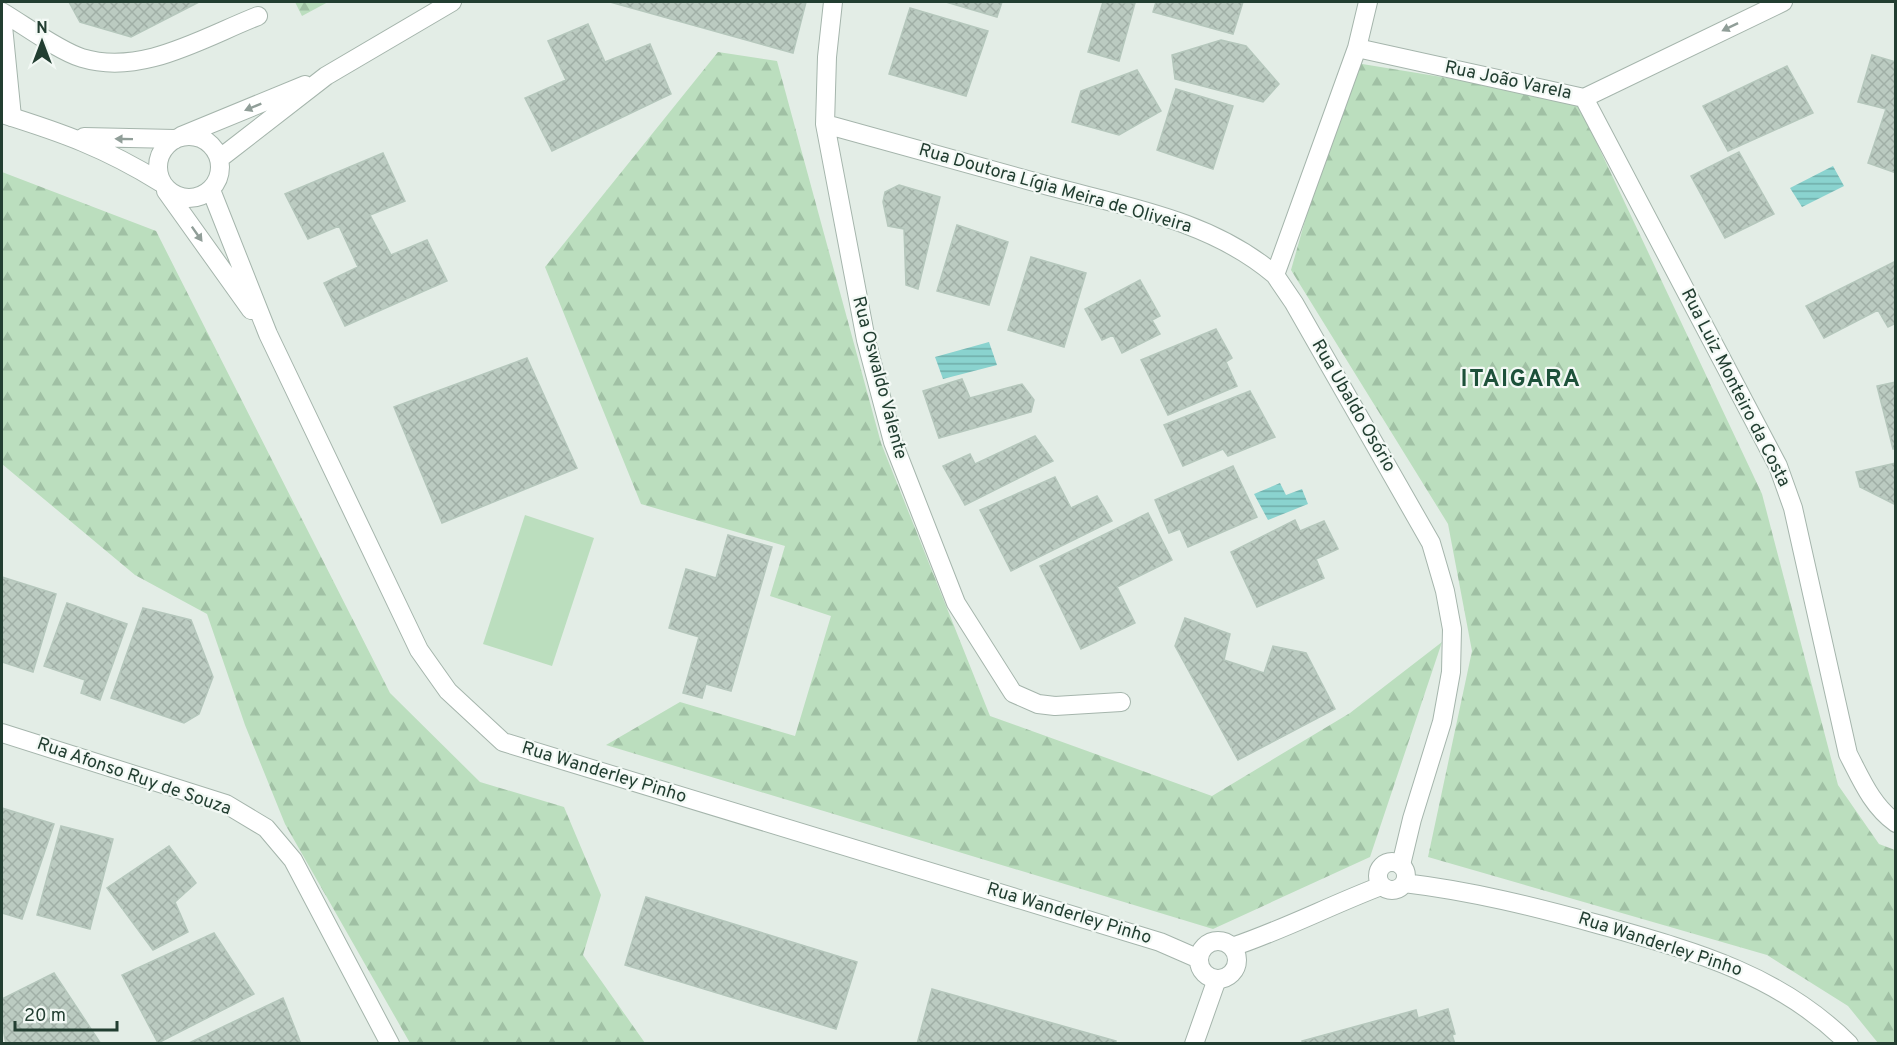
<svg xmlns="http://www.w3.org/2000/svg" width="1897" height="1045" font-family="Overpass,sans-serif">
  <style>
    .forest { fill: url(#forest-firs) }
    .pitch { fill: #bbdebe }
    .water { fill: url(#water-rules) }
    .building { fill: url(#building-cross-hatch); stroke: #b5c7bc; stroke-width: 1.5 }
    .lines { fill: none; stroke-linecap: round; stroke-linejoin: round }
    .service-casing { stroke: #a5b5ac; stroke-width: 20 }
    .minor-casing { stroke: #a5b5ac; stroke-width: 20 }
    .tertiary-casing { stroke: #a5b5ac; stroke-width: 20 }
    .service { stroke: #fff; stroke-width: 18 }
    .minor { stroke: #fff; stroke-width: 18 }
    .tertiary { stroke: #fff; stroke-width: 18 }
    .oneway { fill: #909e98 }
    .labels { text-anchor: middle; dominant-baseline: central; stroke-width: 4.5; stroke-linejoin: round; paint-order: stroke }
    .street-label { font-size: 18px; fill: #223e31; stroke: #f3f9f5 }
    .district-label { font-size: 24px; font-weight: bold; letter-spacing: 1.5px; fill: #1d513a; stroke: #f3f9f5 }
  </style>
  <defs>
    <pattern id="forest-firs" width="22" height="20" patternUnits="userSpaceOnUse" patternTransform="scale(1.5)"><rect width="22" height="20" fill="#bbdebe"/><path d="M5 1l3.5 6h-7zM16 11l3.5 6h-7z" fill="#a0c0a4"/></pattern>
    <pattern id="water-rules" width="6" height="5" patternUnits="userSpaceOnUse" patternTransform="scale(1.5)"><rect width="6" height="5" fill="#8ad3cf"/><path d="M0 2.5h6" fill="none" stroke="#70ada9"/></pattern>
    <pattern id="building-cross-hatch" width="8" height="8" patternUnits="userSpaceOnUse" patternTransform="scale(1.5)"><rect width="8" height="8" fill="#bbcbc1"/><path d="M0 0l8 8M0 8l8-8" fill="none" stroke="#a0afa6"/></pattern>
  </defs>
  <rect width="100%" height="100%" fill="#e3ede6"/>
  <!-- forest -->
  <path class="forest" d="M295,2H328L302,16Z
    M718,52L777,61L881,443L990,716L1212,796L1350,713L1442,642L1370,857L1213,929L606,745L680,702L795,736L831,616L770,596L785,546L641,504L545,267Z
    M1350,62L1576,99L1762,494L1838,785L1879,844L1895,850V1043H1878L1848,1006L1767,955L1428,857L1472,651L1448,524L1291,270Z
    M2,172L156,231L390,693L480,782L564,807L601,895L583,955L645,1043H410L285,824L245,725L207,614L135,575L2,464Z"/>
  <!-- pitch -->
  <path class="pitch" d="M525,515L594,538L552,666L483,644Z"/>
  <!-- water -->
  <path class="water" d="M1833,166L1844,186L1802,207L1790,188Z
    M989,342L997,365L943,379L935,357Z
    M1280,483L1286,495L1302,489L1308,504L1268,520L1254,494Z"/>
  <!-- building -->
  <path class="building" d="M69,2H199L131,37L80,22Z
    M610,2H806L793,53Z
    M946,2H1002L997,17Z
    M1103,2L1135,3L1119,61L1088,52Z
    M1156,2H1243L1233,34L1153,12Z
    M910,8L988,31L966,96L889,74Z
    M588,24L605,62L650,44L671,94L552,151L525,98L566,80L548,41Z
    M1221,40L1246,46L1279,84L1263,102L1175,79L1172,55Z
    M1872,55L1896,62V173L1868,163L1886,109L1858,102Z
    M1787,66L1813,113L1728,151L1703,106Z
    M1137,70L1161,111L1119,135L1072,122L1081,91Z
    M1176,89L1233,106L1213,169L1157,150Z
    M1739,152L1774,214L1725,238L1691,176Z
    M383,153L405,201L370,215L391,255L427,240L447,281L345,326L324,283L358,267L339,226L308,239L285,194Z
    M899,185L940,197L918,289L906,285L904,229L888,226L883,202L885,192Z
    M957,225L1008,242L989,305L937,291Z
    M1031,257L1086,273L1064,347L1008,330Z
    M1896,261V323L1888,327L1878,310L1824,338L1806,306Z
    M1140,280L1160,316L1152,320L1160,334L1122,353L1113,335L1102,340L1085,309Z
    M1216,329L1232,358L1226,362L1237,386L1168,415L1141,360Z
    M527,358L577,468L442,523L394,407Z
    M962,379L970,398L1022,384L1034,400L1031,412L939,438L923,391Z
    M1896,382V449H1893L1877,386Z
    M1250,391L1275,437L1228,456L1223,449L1183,466L1164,425Z
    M1035,436L1053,461L965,505L943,466L970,454L975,464Z
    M1896,463V505L1860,487L1856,472Z
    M1233,466L1257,517L1188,547L1180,529L1169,533L1155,500Z
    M1055,477L1071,508L1097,496L1112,521L1011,571L980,510Z
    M1148,513L1172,560L1117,587L1135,623L1081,649L1040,566Z
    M1295,520L1300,531L1324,521L1338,549L1316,559L1324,578L1257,607L1231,552Z
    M728,535L772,547L731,691L706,684L702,698L683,693L699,637L669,628L686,569L716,578Z
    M2,577L56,594L33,672L2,662Z
    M67,603L127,624L100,700L81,693L85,680L44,666Z
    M143,608L191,620L213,677L199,714L184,723L111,698Z
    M1185,618L1230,634L1224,660L1264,673L1273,646L1306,653L1335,709L1238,760L1175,646Z
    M2,808L54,824L22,919L2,913Z
    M61,826L113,839L90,929L37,915Z
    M169,846L196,883L175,902L188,932L153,950L107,888Z
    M646,897L857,962L836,1029L625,965Z
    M214,933L254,994L158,1043L122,975Z
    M54,973L101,1044H6L2,1024V999Z
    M932,989L1116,1041L1115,1044H917Z
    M283,998L301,1044H187Z
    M1448,1009L1455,1034L1452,1035L1455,1044H1303L1302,1041L1416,1010L1418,1018Z"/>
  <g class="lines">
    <defs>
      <path id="service" d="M2,12C24,25 59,51 82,58C142,76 202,38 258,16
        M2,16L12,117"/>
      <path id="minor" d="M833,2L827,57L825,124L866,340L893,442L956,603L1013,693L1038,704L1055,706L1121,702
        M1368,2L1357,48L1275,275L1294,303L1431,543L1445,591L1452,629L1451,672L1442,722L1412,819L1401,865
        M1357,48L1584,98L1783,2
        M1584,98L1778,466L1793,508L1848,754C1861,779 1872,806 1896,823
        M2,114C63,133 105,148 160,182
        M825,124C900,145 975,165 1049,186C1128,207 1212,221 1275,275
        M84,137L175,139
        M2,733L226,804L266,828L293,860L390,1044
        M1194,1044L1217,979"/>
      <path id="tertiary" d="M158 167a31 31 0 1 1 62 0a31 31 0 1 1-62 0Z
        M181,136L305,85
        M219,159L326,76L452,2
        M211,190L268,334L419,650L448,691L503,742L1160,942L1199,959
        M166,191L251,310
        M1378 876a14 14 0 1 1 28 0a14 14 0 1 1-28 0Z
        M1404,883C1472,891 1535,907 1601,925C1693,951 1779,974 1849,1044
        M1199 960a19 19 0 1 1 38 0a19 19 0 1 1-38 0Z
        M1232,947C1283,930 1331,905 1381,886"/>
    </defs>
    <!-- service casing -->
    <use href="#service" class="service-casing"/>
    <!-- minor casing -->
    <use href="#minor" class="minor-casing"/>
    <!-- tertiary casing -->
    <use href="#tertiary" class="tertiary-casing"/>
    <!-- service -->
    <use href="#service" class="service"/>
    <!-- minor -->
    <use href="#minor" class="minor"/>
    <!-- tertiary -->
    <use href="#tertiary" class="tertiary"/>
  </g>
  <!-- one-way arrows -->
  <defs><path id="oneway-solid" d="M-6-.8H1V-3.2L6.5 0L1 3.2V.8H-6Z" transform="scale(1.5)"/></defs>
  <g class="oneway">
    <use href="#oneway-solid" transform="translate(1730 27) rotate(154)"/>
    <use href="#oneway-solid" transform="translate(253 107) rotate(158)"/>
    <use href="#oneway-solid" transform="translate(124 139) rotate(-179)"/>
    <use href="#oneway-solid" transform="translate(197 234) rotate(55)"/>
  </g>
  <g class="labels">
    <!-- street labels -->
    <g class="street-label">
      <text transform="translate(1508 81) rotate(12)">Rua João Varela</text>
      <text transform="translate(1055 189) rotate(16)">Rua Doutora Lígia Meira de Oliveira</text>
      <text transform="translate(879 378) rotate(75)">Rua Oswaldo Valente</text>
      <text transform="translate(1735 388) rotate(63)">Rua Luiz Monteiro da Costa</text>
      <text transform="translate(1353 406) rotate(60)">Rua Ubaldo Osório</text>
      <text transform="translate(604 773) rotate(17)">Rua Wanderley Pinho</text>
      <text transform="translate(134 777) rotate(19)">Rua Afonso Ruy de Souza</text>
      <text transform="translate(1069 914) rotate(17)">Rua Wanderley Pinho</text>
      <text transform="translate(1660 945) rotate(18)">Rua Wanderley Pinho</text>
    </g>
    <!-- district labels -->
    <g class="district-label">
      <text x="1521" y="380">ITAIGARA</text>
    </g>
  </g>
  <!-- border -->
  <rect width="1897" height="1045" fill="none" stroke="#223e31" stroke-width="6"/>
  <!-- north arrow -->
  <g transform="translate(42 42)" stroke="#f3f9f5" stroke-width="4.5" paint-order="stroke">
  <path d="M0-4.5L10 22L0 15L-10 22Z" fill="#223e31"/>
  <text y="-9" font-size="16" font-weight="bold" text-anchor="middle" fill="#223e31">N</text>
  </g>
  <!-- scale -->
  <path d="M15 1021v9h102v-9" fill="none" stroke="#223e31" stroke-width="3"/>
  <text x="24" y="1021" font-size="18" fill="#223e31" stroke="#f3f9f5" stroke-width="4.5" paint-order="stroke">20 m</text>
</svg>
